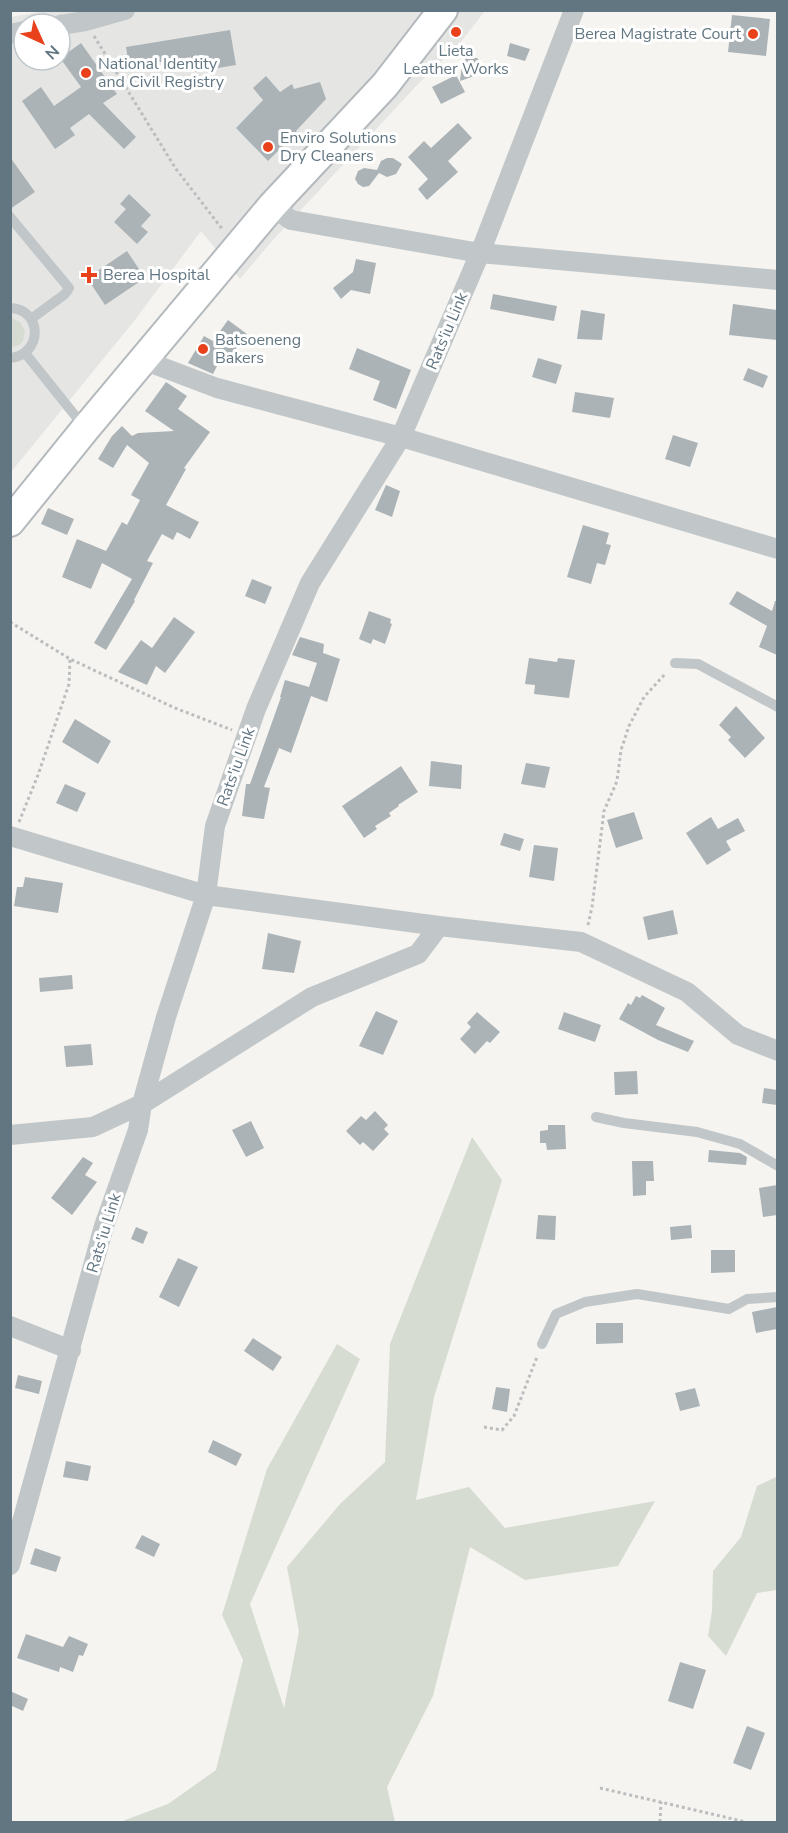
<svg xmlns="http://www.w3.org/2000/svg" width="788" height="1833" font-family="'Nunito Sans',sans-serif">
  <style>
    .built { fill: #e5e6e4; fill-rule: evenodd }
    .green { fill: #d6dcd1 }
    .building { fill: #abb3b7 }
    .lines { fill: none; stroke-linecap: round; stroke-linejoin: round }
    .secondary-casing { stroke: #b3b9bd; stroke-width: 32 }
    .path { stroke: #bbbdbf; stroke-width: 3; stroke-dasharray: 3 3; stroke-linecap: butt }
    .lane { stroke: #c1c6c8; stroke-width: 10 }
    .street { stroke: #c1c6c8; stroke-width: 20 }
    .secondary { stroke: #fff; stroke-width: 28 }
    .poi-dot { fill: #e8411c; stroke: #fff; stroke-width: 2 }
    .labels { text-anchor: middle; dominant-baseline: central; stroke-width: 6; stroke-linejoin: round; paint-order: stroke }
    .poi-label { font-size: 16px; fill: #627682; stroke: #fff; text-anchor: start }
    .street-label { font-size: 16px; fill: #627682; stroke: #fff }
  </style>
  <rect width="100%" height="100%" fill="#f5f4f0"/>
  <!-- built -->
  <path class="built" d="M50,10L485,11L460,43L420,82L272,241L240,279L201,231L135,320L11,472V17ZM24,24H60V60H24Z"/>
  <!-- green -->
  <path class="green" d="M11,318L20,322L25,331L23,341L19,345L11,348Z
    M472,1137L502,1180L434,1397L416,1500L469,1487L505,1528L655,1501L618,1566L525,1580L470,1547L433,1696L387,1787L395,1822H120L168,1804L216,1770L243,1660L222,1615L267,1469L337,1344L360,1359L250,1604L284,1708L299,1632L287,1567L340,1504L385,1462L390,1344Z
    M776,1477L777,1590L757,1593L726,1656L708,1636L712,1611L713,1571L741,1537L757,1486Z"/>
  <!-- building -->
  <path class="building" d="M732,15L770,19L766,56L728,52Z
    M230,30L236,65L194,72L191,57L129,67L126,47Z
    M81,43L117,94L103,103L136,137L124,149L89,114L70,128L75,135L55,149L22,101L41,87L54,106L81,87L60,58Z
    M510,43L530,49L525,61L507,56Z
    M467,57L477,58L481,63V70L477,75L460,81L462,64Z
    M456,75L465,92L441,104L432,87Z
    M266,76L280,92L292,84L294,89L320,82L326,99L296,131L297,132L268,161L236,128L263,100L253,88Z
    M458,123L472,138L448,161L458,172L427,200L418,189L428,179L408,157L424,141L431,148Z
    M10,157L35,192L10,209Z
    M387,158H393L402,164L396,174L387,177L379,173L369,186L363,187L358,184L355,179L358,171L364,168L377,170L381,161Z
    M129,194L151,215L141,226L148,232L137,244L114,222L126,209L120,204Z
    M127,251L145,278L105,305L87,278Z
    M356,259L376,263L370,294L351,290L341,299L333,288L353,272Z
    M493,294L557,306L554,321L490,309Z
    M733,304L777,310V340L729,335Z
    M581,310L605,314L602,340L577,339Z
    M228,320L247,334L223,366L218,364L213,374L188,363L204,336L213,341Z
    M357,348L411,370L396,409L373,400L380,381L349,369Z
    M538,358L562,365L556,384L532,377Z
    M748,368L768,376L763,388L743,380Z
    M166,382L187,396L178,409L210,432L184,468L186,469L166,505L199,522L190,539L177,532L173,540L162,534L147,561L153,563L134,600L135,601L106,650L94,643L132,579L102,563L91,589L62,577L77,539L106,551L122,522L127,525L140,500L131,495L149,463L127,445L113,468L98,459L112,436L122,426L132,436L138,433L174,431L145,411Z
    M575,392L614,398L610,418L572,412Z
    M673,435L698,443L690,467L665,459Z
    M386,485L400,491L392,517L375,510Z
    M48,508L74,519L67,535L41,524Z
    M583,525L609,533L606,544L611,545L605,565L597,563L591,584L567,577Z
    M252,579L272,587L265,604L245,596Z
    M737,591L772,611L775,601H777V655L759,647L767,626L729,604Z
    M369,611L391,619L390,623L392,624L385,644L373,639L371,644L359,639Z
    M174,617L195,632L165,673L156,666L147,685L118,672L141,640L152,648Z
    M300,637L324,644L323,653L340,659L327,702L311,696L291,753L279,748L264,787L270,788L264,819L242,816L246,784H250L281,697H280L285,680L309,687L317,663L292,655Z
    M529,658L557,662L558,658L575,660L569,698L534,694L535,685L525,684Z
    M736,706L765,738L745,758L728,740L731,737L719,725Z
    M75,719L111,741L98,764L62,742Z
    M431,761L462,765L461,789L429,786Z
    M526,763L550,767L545,788L521,784Z
    M401,766L418,792L398,805L399,806L389,813L391,816L375,826L377,829L364,838L342,806Z
    M65,784L86,793L77,812L56,803Z
    M634,812L643,839L616,848L607,820Z
    M711,817L718,829L738,818L745,831L726,841L731,850L707,865L686,833Z
    M504,833L524,839L520,851L500,845Z
    M534,845L558,848L554,881L529,877Z
    M25,877L63,883L58,913L14,906L17,887H23Z
    M673,910L678,934L648,940L643,917Z
    M268,933L301,941L294,973L262,969Z
    M72,975L73,989L40,992L39,978Z
    M642,995L665,1008L656,1025L694,1041L688,1052L658,1040L619,1019L628,1003L631,1005L636,996L640,998Z
    M376,1011L398,1021L383,1055L359,1046Z
    M477,1012L500,1032L490,1043L487,1041L475,1054L460,1039L471,1027L467,1023Z
    M564,1012L601,1025L595,1042L558,1029Z
    M91,1044L93,1065L66,1067L64,1046Z
    M637,1071L638,1094L615,1095L614,1072Z
    M764,1088L777,1090V1105L762,1103Z
    M375,1111L388,1125L384,1129L389,1134L373,1151L363,1142L360,1145L346,1131L361,1116L366,1120Z
    M251,1121L264,1148L246,1157L232,1130Z
    M548,1125H565L566,1149L547,1150L546,1143H540V1131L548,1130Z
    M709,1150L740,1153L747,1157L746,1165L708,1162Z
    M83,1157L93,1163L85,1175L97,1182L72,1215L51,1198Z
    M632,1161H653L654,1181H646V1195L633,1196Z
    M777,1185V1215L763,1217L759,1188Z
    M538,1215L556,1216L555,1240L536,1239Z
    M691,1225L692,1238L671,1240L670,1227Z
    M136,1227L148,1232L143,1244L131,1239Z
    M711,1250H735V1272L711,1273Z
    M178,1258L198,1267L179,1307L159,1297Z
    M777,1307V1329L756,1333L752,1312Z
    M596,1323H623V1343L596,1344Z
    M253,1338L282,1357L273,1371L244,1351Z
    M18,1375L42,1381L39,1394L15,1388Z
    M496,1387L510,1389L507,1412L492,1409Z
    M695,1388L700,1406L680,1411L675,1393Z
    M213,1440L242,1454L236,1466L208,1452Z
    M66,1461L91,1466L88,1481L63,1477Z
    M142,1535L160,1544L154,1557L135,1548Z
    M35,1548L61,1557L56,1572L30,1564Z
    M26,1634L63,1647L69,1636L88,1644L83,1656L79,1655L73,1672L60,1667L59,1672L17,1658Z
    M680,1662L706,1670L693,1709L668,1701Z
    M10,1691L28,1699L23,1711L10,1705Z
    M747,1726L765,1733L751,1770L733,1763Z"/>
  <g class="lines">
    <defs>
      <path id="secondary" d="M10,522L86,428L272,206L385,85L443,10"/>
    </defs>
    <!-- secondary casing -->
    <use href="#secondary" class="secondary-casing"/>
    <!-- path -->
    <path class="path" d="M94,36L176,169L223,230
      M10,622L70,659L175,708L232,730
      M19,822L38,775L69,684L70,659
      M588,925L592,907L604,811L617,781L621,750L629,726L644,697L666,673
      M484,1427L502,1430L514,1416L537,1357
      M600,1788L746,1822
      M660,1822L661,1802"/>
    <!-- lane -->
    <path class="lane" d="M10,217L69,288L65,294L31,319
      M10,308C43,309 43,355 10,358
      M25,353L85,428
      M675,663L698,664L778,707
      M596,1117L624,1123L697,1132L740,1144L778,1166
      M542,1344L556,1314L585,1302L637,1294L729,1309L747,1299L778,1297"/>
    <!-- street -->
    <path class="street" d="M60,25L86,21L125,10
      M10,34L24,31
      M272,206L291,220L480,253L778,280
      M143,360L217,388L401,437L778,549
      M10,836L206,895L439,926L581,942L687,992L738,1035L778,1051
      M10,1135L93,1127L142,1104L312,997L418,954L439,926
      M10,1326L71,1350
      M10,1565L104,1226L138,1130L142,1104L166,1017L206,895L215,826L256,709L310,583L401,437L480,253L574,10"/>
    <!-- secondary -->
    <use href="#secondary" class="secondary"/>
  </g>
  <!-- markers -->
  <g class="poi-dot">
    <circle cx="456" cy="32" r="6"/>
    <circle cx="753" cy="34" r="6"/>
    <circle cx="86" cy="73" r="6"/>
    <circle cx="268" cy="147" r="6"/>
    <path d="M86 266h6v6h6v6h-6v6h-6v-6h-6v-6h6z"/>
    <circle cx="203" cy="349" r="6"/>
  </g>
  <g class="labels">
    <!-- poi labels -->
    <g class="poi-label">
      <text x="741" y="34" text-anchor="end">Berea Magistrate Court</text>
      <text x="456" y="51" text-anchor="middle">Lieta<tspan x="456" dy="18">Leather Works</tspan></text>
      <text x="98" y="64">National Identity<tspan x="98" dy="18">and Civil Registry</tspan></text>
      <text x="280" y="138">Enviro Solutions<tspan x="280" dy="18">Dry Cleaners</tspan></text>
      <text x="103" y="275">Berea Hospital</text>
      <text x="215" y="340">Batsoeneng<tspan x="215" dy="18">Bakers</tspan></text>
    </g>
    <!-- street labels -->
    <g class="street-label">
      <text transform="translate(447 331) rotate(-67)">Rats'iu Link</text>
      <text transform="translate(236 767) rotate(-70)">Rats'iu Link</text>
      <text transform="translate(104 1233) rotate(-73)">Rats'iu Link</text>
    </g>
  </g>
  <!-- border -->
  <rect width="788" height="1833" fill="none" stroke="#627682" stroke-width="24"/>
  <!-- north arrow -->
  <g transform="translate(42 42) rotate(135)"><circle r="28" fill="#ffffff" stroke="#c0c8cd" stroke-width="1.5"/>
  <path d="M0-4.5L10 22L0 15L-10 22Z" fill="#e8411c"/>
  <text y="-9" font-size="16" font-weight="bold" text-anchor="middle" fill="#627682">N</text>
  </g>
</svg>
